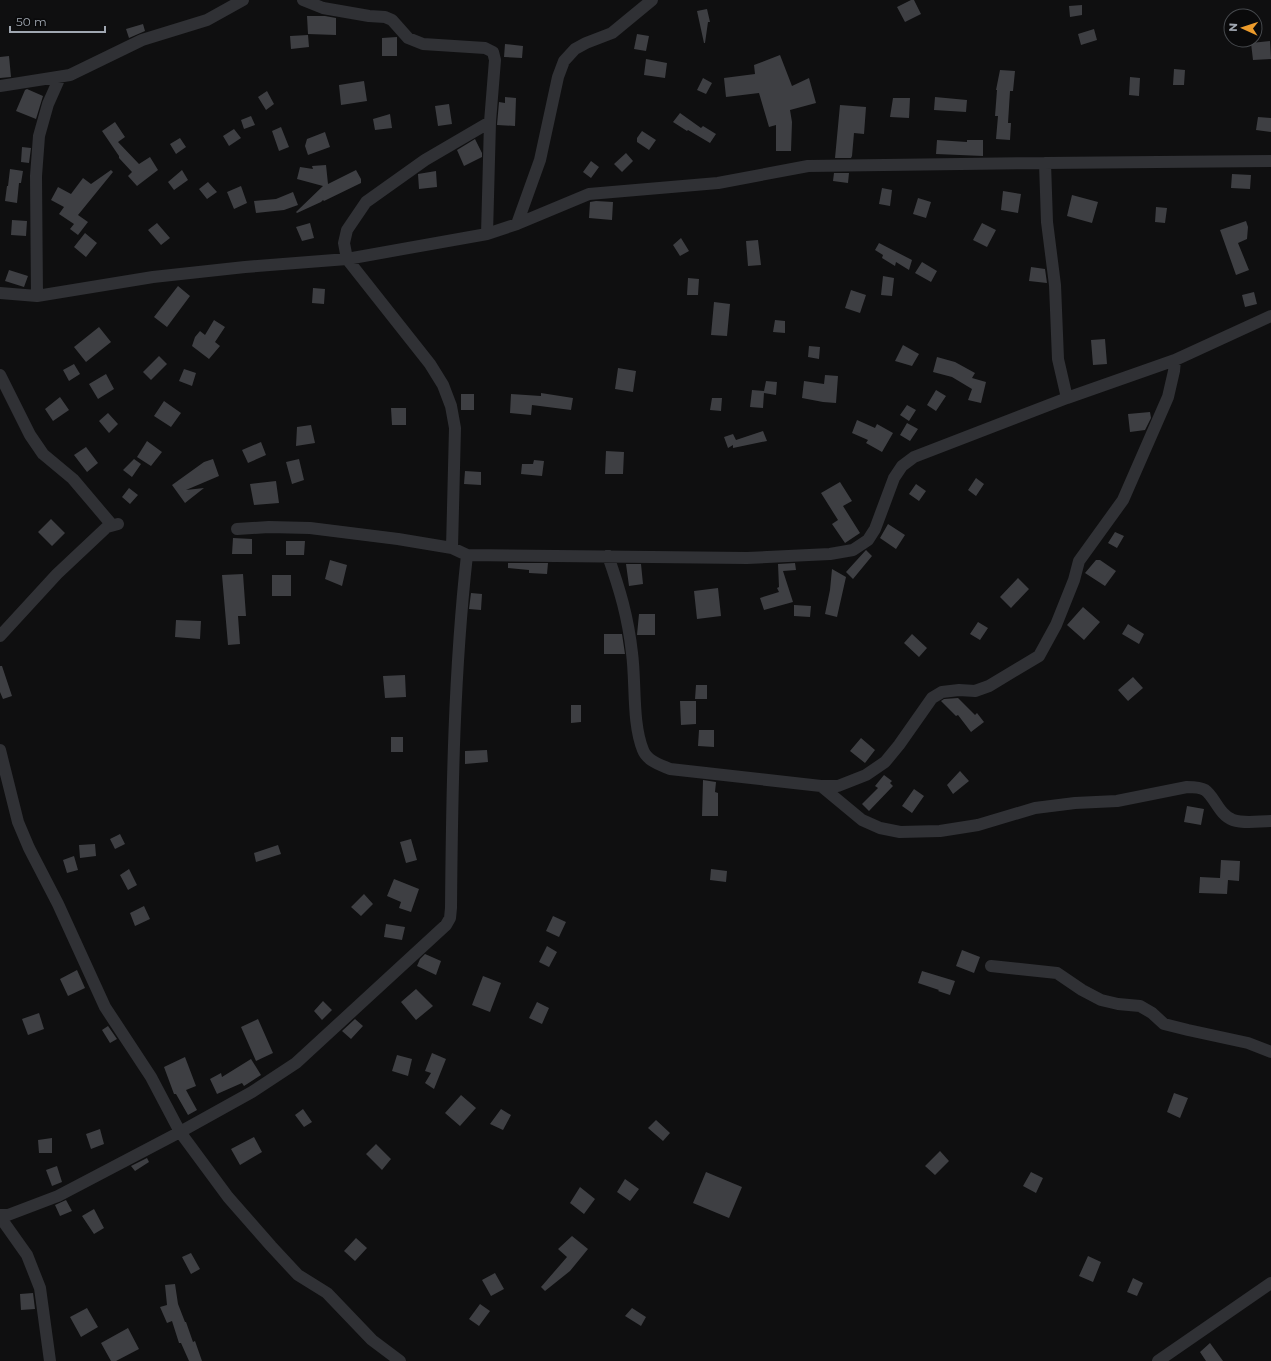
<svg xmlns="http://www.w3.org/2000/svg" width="1271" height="1361" font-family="Montserrat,sans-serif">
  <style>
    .building { fill: #3e3f43 }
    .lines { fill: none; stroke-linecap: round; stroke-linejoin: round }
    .minor { stroke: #303135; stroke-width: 12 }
  </style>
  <rect width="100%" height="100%" fill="#0f0f10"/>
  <!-- building -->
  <path class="building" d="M911,0H914L921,14L905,22L897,7Z
    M1082,5V15L1070,17L1069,6Z
    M707,9L710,22H708L705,43H704L697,11Z
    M307,16H325L336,18V35L308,34Z
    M143,24L145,31L129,38L126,29Z
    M1094,29L1097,40L1081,45L1078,34Z
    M637,34L649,36L646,51L634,49Z
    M308,35L309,47L291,49L290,36Z
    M397,37V56H382V38Z
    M1270,41L1271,59L1253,60L1251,43Z
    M505,44L523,46L522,58L504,57Z
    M780,55L792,86L809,78L816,103L790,110L792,122L791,151H776V125L769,127L759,93L726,97L724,78L755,74L754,65Z
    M9,56L11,77L0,78V57Z
    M646,59L667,63L665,78L644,75Z
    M1174,69L1185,70L1184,85H1173Z
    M1000,70L1015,71L1013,91H1010L1008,123H1011L1010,140L996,139L998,116H995L997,90H996Z
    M1130,77L1140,78L1139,96L1129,95Z
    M703,78L712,83L706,94L697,90Z
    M364,81L367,101L341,105L339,85Z
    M27,89L43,96L36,119L16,111L25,90Z
    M267,91L274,104L266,110L258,97Z
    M505,97L516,98L515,126L497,125L499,102L505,103Z
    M935,97L967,100L966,112L934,110Z
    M893,98H910L909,118L890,117Z
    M449,104L452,124L438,126L435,106Z
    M840,105L866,107L864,134L854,133L852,156L851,158H835Z
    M680,113L701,128L703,126L716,134L710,143L688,130L687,131L673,122Z
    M390,114L392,128L375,130L373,119Z
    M251,116L255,125L244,129L241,120Z
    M1258,117L1271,118V132L1256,130Z
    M115,122L125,137L118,142L139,164L150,157L158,170L137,186L128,176L132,172L119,158V156L102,131Z
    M281,127L289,147L279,151L272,131Z
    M234,129L241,138L229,146L223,136Z
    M642,131L656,140L649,150L637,142V138Z
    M325,132L330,147L308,155L305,146L307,139Z
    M180,138L186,147L176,154L170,144Z
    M475,139L482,153V157L464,166L457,150Z
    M937,140L967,142V140H983V156L936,154Z
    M22,147L31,148L29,163L21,162Z
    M626,153L633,161L622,172L614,164Z
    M591,161L599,167L591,178L583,172Z
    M326,165L328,184L356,170L361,179V183L324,201L323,200L321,202L297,213L296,212L323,186L297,179L300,167L313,169L312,166Z
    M10,169L23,171L21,183H19L17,203L5,201L7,186H8Z
    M111,170L113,172L78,215L88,222L78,235L70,229L74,224L59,214L64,207L51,200L58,187L71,194L83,178L91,184Z
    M182,170L188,180L174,190L168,182Z
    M436,171L437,187L419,189L418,174Z
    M834,173H849L848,183L833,181Z
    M1232,174L1251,175L1250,189L1231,188Z
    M208,182L217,192L207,199L199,189Z
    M241,186L247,203L234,209L227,192Z
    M882,188L892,190L890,206L879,204Z
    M1003,191L1021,194L1018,213L1001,210Z
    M293,192L298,205L284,210L256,213L254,201L276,199Z
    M1072,195L1098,202L1092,223L1067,216Z
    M918,198L931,202L926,218L913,214Z
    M596,201L613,202L612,220L589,218L590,202Z
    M1156,207L1167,208L1165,223L1155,222Z
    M12,220L27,221L26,236L11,235Z
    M1246,221L1248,227L1247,239L1238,243L1249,270L1236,275L1220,230Z
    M157,223L170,238L161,245L148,230Z
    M310,223L314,238L302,241L296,227Z
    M982,223L996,230L987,247L973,240Z
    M85,233L97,243L86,257L74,247Z
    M681,238L689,251L680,256L673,245Z
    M758,240L761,265L748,266L746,241Z
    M879,243L912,260L909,270L896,262L895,266L882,258L883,255L875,250Z
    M922,262L937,271L931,282L915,273Z
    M1031,267L1045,269L1047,283L1029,281Z
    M9,270L28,276L24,287L5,281Z
    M883,276L894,278L892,296L881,295Z
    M688,278L699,279L698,295H687Z
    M178,286L190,296L167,327L154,317Z
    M313,288L325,289L324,304L312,303Z
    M851,290L866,295L860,313L845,308Z
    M1254,292L1257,304L1245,307L1242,295Z
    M714,302L730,304L727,336L711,335Z
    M214,320L225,327L215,342L220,346L209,359L192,346L195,337L200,331L205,335Z
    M775,320L785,321V333L773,332Z
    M99,327L111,342L86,362L74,347Z
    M1105,339L1107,364L1093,365L1091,340Z
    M903,345L919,354L912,366L895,361Z
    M809,346L820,347L819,359L808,357Z
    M159,356L167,364L151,380L143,372Z
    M937,357L955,362L975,373L972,378L986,382L981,403L968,400L972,389L952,377L933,372Z
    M74,364L80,374L69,381L63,370Z
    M618,368L636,371L633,392L615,389Z
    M184,369L196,373L192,386L179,381Z
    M106,374L114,389L98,399L89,384Z
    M825,375L838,376L836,403L823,402L802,398L804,381L824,384Z
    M766,381L777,382L776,395L764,393L763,408L750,407L752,390L764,391Z
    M936,390L946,396L936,411L927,405Z
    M541,393L573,398L571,410L532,405L531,415L510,413L511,394L541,396Z
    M461,394H474V410H461Z
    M60,397L69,410L53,421L45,409Z
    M712,398H722L721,411L710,410Z
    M164,401L181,413L171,427L154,416Z
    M907,405L916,410L909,421L900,415Z
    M391,408H406V425H392Z
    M1150,412L1151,418L1145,430L1130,432L1128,414Z
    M108,413L118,424L109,433L99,421Z
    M857,420L875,428L877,424L893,433L882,452L866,443L868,440L852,433Z
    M907,423L918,429L910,441L900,435Z
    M311,425L315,443L296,446L297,427Z
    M763,431L767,441L733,448V445L728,448L724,437L733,434L736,440Z
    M147,441L162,452L151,466L137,457Z
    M261,442L266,455L248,463L242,450Z
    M86,447L98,463L87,472L74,455Z
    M606,451L624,452L623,474H605Z
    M134,459L141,464L132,477L123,470Z
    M213,459L219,476L186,490L204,488L185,503L172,485L204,462Z
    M299,459L304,480L292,484L286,462Z
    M534,460L544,461L542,476L521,474L522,464H533Z
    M465,471L481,472V485L464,484Z
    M976,478L984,484L976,496L968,490Z
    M276,481L279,503L254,505L250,484Z
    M840,482L852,501L843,506L860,533L845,543L832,524L838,520L821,493Z
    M916,484L926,491L919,501L909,494Z
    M129,488L138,495L130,504L122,497Z
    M51,519L65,533L52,546L38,532Z
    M888,524L905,535L896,549L880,538Z
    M1115,532L1124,536L1117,548L1108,543Z
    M233,538L252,539V554H232Z
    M286,541H305L304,555H286Z
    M866,550L872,556L853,579L846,572Z
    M330,560L347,565L342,586L325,579Z
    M1096,560H1100L1116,571L1105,586L1085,573Z
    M508,563H548L547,574L529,573V570L508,568Z
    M795,563L796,570L783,571L793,602L764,610L760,598L779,592L777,588L779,587L778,564Z
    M626,564H641L643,584L629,586Z
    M832,569L846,577L837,617L825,614L830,590Z
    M243,574L246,616H238L240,644L228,645L222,575Z
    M272,575H291V596H272Z
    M1018,578L1029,589L1011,608L1000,597Z
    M718,588L721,616L697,619L694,591Z
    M471,593L482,594L481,610L469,609Z
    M794,605L811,606L810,617L794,616Z
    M1083,607L1100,622L1084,640L1067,625Z
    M639,614H655V635H637Z
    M176,620L201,621L200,639L175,637Z
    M978,622L988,628L980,640L970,634Z
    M1128,624L1144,634L1139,644L1122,634Z
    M604,634H622L625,654H604Z
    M912,634L927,648L919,657L904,643Z
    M0,666H2L12,696L3,699L0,692Z
    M405,675L406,697L385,698L383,676Z
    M1133,677L1143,688L1128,701L1118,690Z
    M696,685H707V699H695Z
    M958,698L975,715L977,713L984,722L971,732L958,715L956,716L941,701L944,699Z
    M680,701H696V724L681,725Z
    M571,705H581V722L571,723Z
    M699,730H714V747L698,746Z
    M391,737H403V752H391Z
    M861,738L875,750L865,763L850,751Z
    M487,750L488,762L465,764V751Z
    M960,771L969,781L953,794L947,785Z
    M884,775L892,781L890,783L893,786L869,811L862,804L878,788L875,786Z
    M703,780L716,782L715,792L718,793V816H702Z
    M914,789L924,796L912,813L902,806Z
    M1187,806L1204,809L1201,825L1184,822Z
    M120,834L125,844L115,849L110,839Z
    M411,839L417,860L406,863L400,842Z
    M95,844L96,856L80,858L79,845Z
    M278,845L281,854L256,862L254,853Z
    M74,856L78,870L67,873L63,860Z
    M1221,860L1240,861L1239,881L1228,880L1227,894L1199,893L1200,877L1220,878Z
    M129,869L137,885L128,890L120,875Z
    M711,869L727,871L726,882L710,880Z
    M394,879L419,889L411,912L399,908L401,902L387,896Z
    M364,894L373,904L361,916L351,907Z
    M144,906L150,919L135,926L130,913Z
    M553,916L566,922L559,937L546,931Z
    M386,924L405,927L402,940L384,937Z
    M547,946L557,952L549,967L539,962Z
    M962,950L980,957L974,973L956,966Z
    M425,954L441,961L436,975L417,966L420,959Z
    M77,970L85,988L68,996L60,979Z
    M922,971L955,981L950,995L938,991L939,990L918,983Z
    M483,976L501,983L490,1012L472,1005Z
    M416,989L433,1006L416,1020L401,1002Z
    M323,1001L332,1010L322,1020L314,1011Z
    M537,1002L549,1008L542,1024L529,1018Z
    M39,1013L44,1029L28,1035L22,1019Z
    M258,1019L273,1053L256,1061L241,1027Z
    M355,1019L363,1026L351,1039L342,1031Z
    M108,1026L117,1039L110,1043L102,1030Z
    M432,1053L446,1059L434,1089L425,1083L431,1073L425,1071Z
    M397,1055L412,1059L408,1076L392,1071Z
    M185,1057L196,1086L186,1090L197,1110L188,1115L176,1094H174L164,1067Z
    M251,1059L261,1075L244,1086L242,1083L217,1094L210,1079L221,1073L222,1077Z
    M1174,1093L1188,1098L1180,1118L1167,1112Z
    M461,1095L476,1108L460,1126L445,1113Z
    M303,1109L312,1122L304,1127L295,1115Z
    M501,1109L511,1115L503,1130L490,1124Z
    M656,1120L670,1133L663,1141L648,1128Z
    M100,1129L104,1144L91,1149L86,1134Z
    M254,1137L262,1152L240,1165L231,1149Z
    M52,1138V1153H39L38,1140Z
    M376,1144L391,1159L382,1170L366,1154Z
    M940,1151L949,1161L935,1175L925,1166Z
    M147,1158L149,1162L135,1171L131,1166Z
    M57,1166L62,1182L52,1186L46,1170Z
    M706,1172L742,1187L729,1218L693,1203Z
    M1031,1172L1043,1178L1036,1193L1023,1186Z
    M625,1179L639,1189L630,1201L617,1192Z
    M580,1187L595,1199L584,1214L570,1203Z
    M66,1200L72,1211L60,1216L55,1205Z
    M94,1209L104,1228L94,1234L82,1216Z
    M572,1236L588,1249L570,1271L545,1291L541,1287L567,1257L558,1249Z
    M356,1238L367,1248L355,1261L344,1251Z
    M191,1253L200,1269L191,1274L182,1257Z
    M1088,1256L1101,1262L1093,1282L1079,1276Z
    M495,1273L504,1289L491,1296L482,1280Z
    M1133,1278L1143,1283L1137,1296L1127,1292Z
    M175,1284L178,1304L185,1322H186L193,1342L195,1341L202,1361H189L181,1343H179L172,1321L167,1323L160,1307L167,1305L165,1285Z
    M33,1293L35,1309L21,1310L20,1294Z
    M480,1304L490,1311L479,1326L469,1319Z
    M87,1308L98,1327L81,1337L70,1317Z
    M632,1308L646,1317L641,1326L625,1316Z
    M128,1328L139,1349L116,1361H111L101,1343Z
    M1210,1343L1223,1361H1206L1200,1352Z"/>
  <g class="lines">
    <!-- minor -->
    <path class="minor" d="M303,0L323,8L369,16L385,17L392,20L408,38L423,44L485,48L493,52L495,60L490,122L487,234
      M0,86L70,75L142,40L207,20L243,0
      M1045,163L1047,222L1055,285L1058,359L1067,398
      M517,224L540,160L558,77L564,61L575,49L586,43L612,33L652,0
      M0,293L37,296L153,277L245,267L347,259L487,234L517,224L589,194L718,183L808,166L1045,163L1271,161
      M37,296L36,176L39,136L48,104L60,77
      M0,375L30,435L43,454L73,479L112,525
      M237,529L269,527L310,528L398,539L452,548L467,555L747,558L830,554L853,550L868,540L875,529L894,478L902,466L914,457L1067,398L1175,360L1271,316
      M452,548L455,428L451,406L443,385L430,364L347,259L344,243L347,230L366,202L425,160L490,122
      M608,556C620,590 628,617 632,653C636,683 632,723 643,750C647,761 661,765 670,769L821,786H838L866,775L885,762L899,745L932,698L942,692L959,690L975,691L989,686L1039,656L1056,625L1074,580L1079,561L1123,500L1168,397L1174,371L1175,360
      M0,636L57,574L107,527L118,524
      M0,750L18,822L29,848L58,904L105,1007L151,1077L180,1132L228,1197L271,1246L298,1275L327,1293L372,1340L400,1361
      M821,786L862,820L880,828L900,832L940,831L978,825L1035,808L1075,803L1117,801L1187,787C1192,787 1200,787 1205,790C1215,797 1219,815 1233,820C1245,824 1259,821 1271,821
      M991,966L1057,973L1082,990L1101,1000L1118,1004L1140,1006L1152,1013L1164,1024L1188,1030L1248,1043L1271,1052
      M0,1215H8L58,1196L180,1132L252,1092L296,1063L446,925L450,918L451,908C452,790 454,672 467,555
      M0,1217L27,1255L40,1288L50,1361
      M1158,1361L1271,1283"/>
  </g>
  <!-- north arrow -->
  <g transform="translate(1243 28) rotate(273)"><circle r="19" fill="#0a0a0b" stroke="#46494d"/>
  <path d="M0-3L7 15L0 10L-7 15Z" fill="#ec9b2b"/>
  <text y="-6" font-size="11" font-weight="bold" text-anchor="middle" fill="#a0a7b1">N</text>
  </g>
  <!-- scale -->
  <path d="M10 26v6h95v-6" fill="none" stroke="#a0a7b1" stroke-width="2"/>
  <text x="16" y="26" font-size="12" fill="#a0a7b1" stroke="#0a0a0b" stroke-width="3" paint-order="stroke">50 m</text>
</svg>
